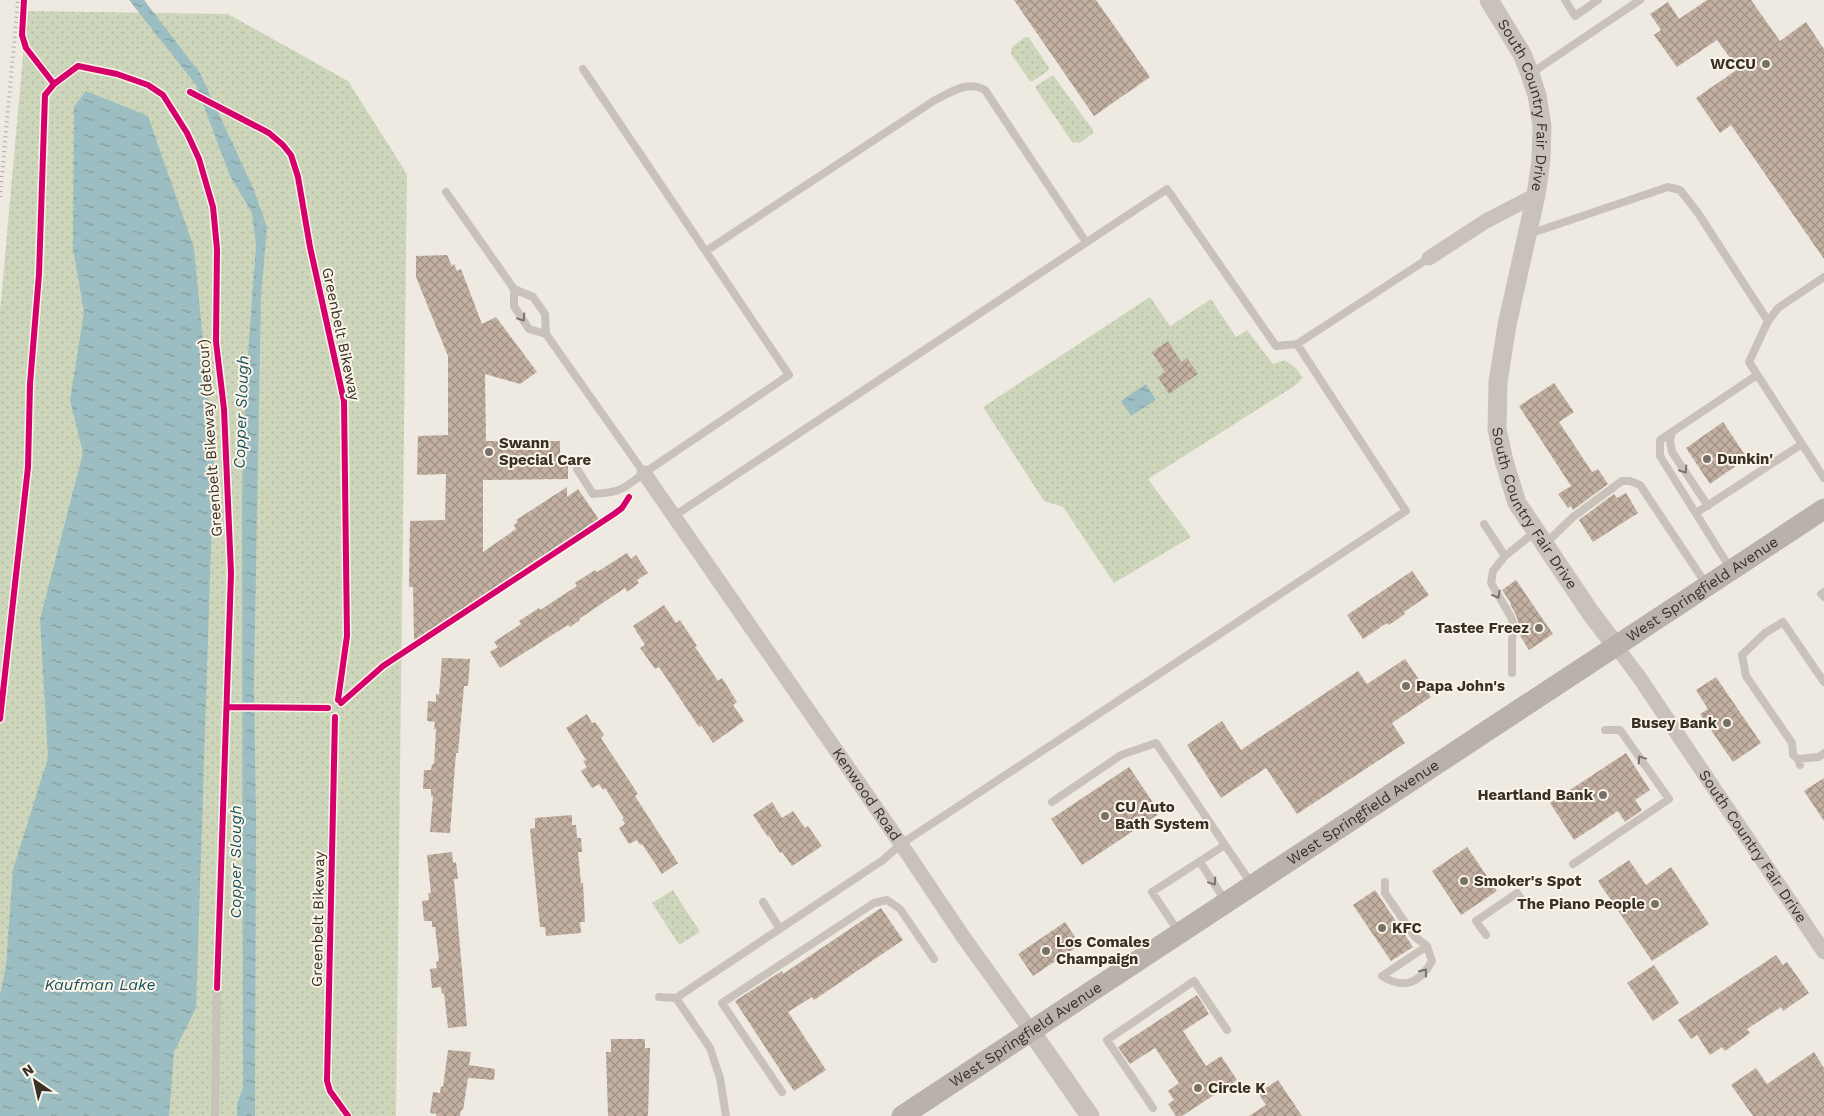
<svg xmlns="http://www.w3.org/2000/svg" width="1824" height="1116" font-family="'Work Sans',sans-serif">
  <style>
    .park { fill: url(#park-dots) }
    .water { fill: url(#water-ripples) }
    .building { fill: url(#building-cross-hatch) }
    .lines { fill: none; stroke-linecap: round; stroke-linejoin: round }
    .service { stroke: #c8c2bb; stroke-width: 8 }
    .minor { stroke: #c8c2bb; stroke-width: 15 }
    .tertiary { stroke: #c8c2bb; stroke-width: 19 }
    .secondary { stroke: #b8b2ab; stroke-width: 21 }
    .rail { stroke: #afaba5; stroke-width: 4; stroke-dasharray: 1 4; stroke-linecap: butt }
    .cycleway-casing { stroke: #fbf5e9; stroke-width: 9 }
    .cycleway { stroke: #d6006c; stroke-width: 6 }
    .oneway { stroke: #79726a }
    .poi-dot { fill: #787169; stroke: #fbf5e9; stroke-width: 2 }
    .labels { text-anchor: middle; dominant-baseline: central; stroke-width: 4; stroke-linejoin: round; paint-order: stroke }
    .poi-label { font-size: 15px; font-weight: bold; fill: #393028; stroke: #fbf5e9; text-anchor: start }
    .street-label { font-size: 15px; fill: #393028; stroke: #fbf5e9 }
    .water-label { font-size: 16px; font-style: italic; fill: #1a535f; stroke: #fbf5e9 }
  </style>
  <defs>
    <pattern id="park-dots" width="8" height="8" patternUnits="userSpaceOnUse" patternTransform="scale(1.25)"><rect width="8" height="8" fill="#cdd6bb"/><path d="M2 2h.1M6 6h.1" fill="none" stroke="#b1b8a1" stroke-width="1.8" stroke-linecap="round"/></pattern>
    <pattern id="water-ripples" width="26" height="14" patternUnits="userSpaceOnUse" patternTransform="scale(1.25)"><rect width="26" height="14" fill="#9cbec2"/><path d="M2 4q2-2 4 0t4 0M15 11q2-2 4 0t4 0" fill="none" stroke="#809b9e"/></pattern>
    <pattern id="building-cross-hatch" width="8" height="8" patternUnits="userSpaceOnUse" patternTransform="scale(1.25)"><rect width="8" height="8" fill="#c3b0a2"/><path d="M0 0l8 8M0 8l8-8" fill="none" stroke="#9f9084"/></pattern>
  </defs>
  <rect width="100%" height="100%" fill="#eeeae2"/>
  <!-- park -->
  <path class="park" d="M27,11L228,14L348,81L407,174L396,1116H0V312Z
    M1025,37L1029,38L1049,68V70L1033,81H1030L1011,54L1012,47Z
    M1053,75L1093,130V133L1080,143L1072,142L1036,89V86Z
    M1150,297L1170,326L1211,299L1236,337L1247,330L1273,364L1285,360L1296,368L1303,378L1293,387L1148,479L1191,537L1114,583L1063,507L1044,501L983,407Z
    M673,890L700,932L679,945L652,903Z"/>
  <!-- water -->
  <path class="water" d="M129,0H144L200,73L254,190L267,227L261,297L254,680L256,818L255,1116H237V1104L243,1088L242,495L245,396L256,245L252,213L230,176L196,85Z
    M86,91L148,116L194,248L214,456L196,1008L174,1052L169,1116H0V995L6,966L13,869L48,758L40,619L83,453L70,400L84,312L73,249L74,107Z
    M1146,384L1156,400L1131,416L1121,401Z"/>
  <!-- building -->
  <path class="building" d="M1014,0H1096L1150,77L1094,116Z
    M1707,0H1751L1780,41L1806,22L1824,49V259L1731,125L1720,133L1696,98L1738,69L1717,40L1677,67L1654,35L1661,30L1650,14L1668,2L1679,19Z
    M447,255L452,266L454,264L457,271L461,269L482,324L496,317L537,372L520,384L485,374L486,441H560V463L568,464V479L483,480V552L516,529L514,525L518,522L516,520L567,487V497L578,489L600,521L414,640L413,587H409L410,521L445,520L446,474L417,475L418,436L448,435V356L416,277V256Z
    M1168,341L1181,362L1187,358L1198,374L1169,394L1158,377L1165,372L1152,352Z
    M1554,383L1574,412L1559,422L1592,472L1598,469L1608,484L1573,510L1571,506L1568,508L1558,494L1571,486L1519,406Z
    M1723,422L1747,458L1710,484L1686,448Z
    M1626,493L1638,513L1593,542L1579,520L1614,494L1617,498Z
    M627,553L631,559L636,555L648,573L637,580L639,583L627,592L625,588L579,619L580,620L570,627L568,625L500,668L490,652L498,647L494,642L521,624L519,621L539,608L540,610L577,586L575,583L595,570L597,572Z
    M1412,571L1429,595L1404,612L1405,614L1389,625L1387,623L1363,639L1347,615Z
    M1516,580L1553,634L1529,650L1519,634V625L1516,615L1510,604L1511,603L1502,590Z
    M664,605L676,623L680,620L697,646L695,647L718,681L722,678L737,702L733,705L744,721L713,743L701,725L699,727L659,667L655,669L640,648L645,645L633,626Z
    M442,658L470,659L468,686H464L458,753H456L450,833L430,832L433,796H431V789H423L424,770H431L432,764H434L436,729H434L435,722L427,721L428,701L436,702V694L439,695Z
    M1405,659L1431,697L1392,723L1405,743L1297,814L1266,768L1221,798L1187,745L1222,721L1241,750L1358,671L1367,684Z
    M1716,677L1761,743L1733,762L1700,714L1708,709L1696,690Z
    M587,714L592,723L595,722L604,735L601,738L638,794L635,796L678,863L662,874L642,844L640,845L637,840L629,844L619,828L625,824L622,819L624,818L605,788L603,790L599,784L592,788L581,771L587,767L583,761L586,760L566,728Z
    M1626,753L1650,790L1635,800L1642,810L1625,822L1618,811L1574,840L1550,803Z
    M1129,767L1160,813L1082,865L1051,819Z
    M1824,778V821L1804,791Z
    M772,802L782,818L793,811L805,828L808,826L822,846L792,866L782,852L780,853L769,836L768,837L753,815Z
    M572,815V825H576L577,838H581L582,852H578L581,883H583L585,922H580L581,933L546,936L545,927H540L530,829L535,828V818Z
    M1467,847L1497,891L1461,915L1432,871Z
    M452,852L453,863L456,862L458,879H454L467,1026L448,1028L444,993L442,994L441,987L432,988L430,969L437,968L436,962L439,961L435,927H432V921H424L422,901L429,900L428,893H431L427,855Z
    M1629,860L1646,885L1671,867L1709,924L1652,961L1598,881Z
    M1375,890L1413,947L1391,961L1353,905Z
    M881,908L903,940L814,1000L812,997L788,1012L826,1070L794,1091L735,1001L782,971L783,974Z
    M1065,922L1075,937L1070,941L1075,948L1033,976L1018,954Z
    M1776,955L1783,965L1787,962L1809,993L1783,1011L1781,1007L1747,1029L1750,1033L1725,1051L1722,1047L1710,1055L1697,1035L1691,1039L1678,1020Z
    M1654,965L1679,1003L1653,1021L1627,983Z
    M1197,995L1209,1014L1183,1031L1206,1066L1221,1056L1237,1080L1182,1116H1176L1168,1104L1174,1100L1168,1091L1179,1083L1155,1048L1130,1064L1118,1047Z
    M611,1039H645V1048H650L648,1116H608L606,1052H611Z
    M448,1050L471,1052L469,1065L495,1069L494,1080L468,1078L463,1110H461L460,1116H436L437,1114L430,1113L433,1092L440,1093L441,1086L443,1087Z
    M1814,1052L1824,1068V1116H1753L1731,1085L1756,1068L1767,1084Z
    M1278,1080L1302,1116H1249L1266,1105L1258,1093Z"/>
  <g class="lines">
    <!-- service -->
    <path class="service" d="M1565,0L1575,16L1598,0
      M1530,74L1640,0
      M446,192L514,289L533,297L545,314L546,334L644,473
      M1529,234L1668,187L1680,190L1698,213L1768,321L1778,308L1824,277
      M706,251L935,100C952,92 967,80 985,90L1086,242
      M514,289V306L529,329L546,334
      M1768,321L1749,362L1824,478
      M1297,344L1429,258
      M1672,432L1670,441L1672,452L1708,506
      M577,469L593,494C619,493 624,489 644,473L789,375L583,69
      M1696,513L1802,444
      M674,516L1167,189L1276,346L1297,344L1406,511L901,844L883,860L676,998L710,1048L720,1078L726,1116
      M1484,524L1505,556
      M1546,543L1573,517L1622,481H1630L1640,485L1706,584
      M1730,568L1660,456V440L1757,375
      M1824,592L1821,594L1824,597
      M1512,673V640L1514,626L1511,617L1491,583L1493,571L1505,556L1535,532
      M1798,759L1819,757L1824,753
      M1800,765L1798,759L1793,755L1792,743L1746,676L1742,655L1765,633L1783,622L1824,682
      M1052,802L1121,755L1156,743L1225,845L1152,892L1178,931
      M1225,845L1251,883
      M1200,862L1226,902
      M1573,864L1669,799L1620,730H1605
      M1385,882V893L1415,937L1427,946L1432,961C1420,983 1404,990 1382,976L1427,946
      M763,902L780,929
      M1486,935L1476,921L1517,893L1527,907
      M659,997L676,998
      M782,1092L722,1003L874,903L887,900L900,909L934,959
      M1153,1108L1107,1040L1194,981L1227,1030
      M215,1116L217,988"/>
    <!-- minor -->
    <g class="minor">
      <path d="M1429,258L1486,221L1536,195"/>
      <path id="s1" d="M644,473L901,844L964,938L1031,1031"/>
      <path id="s2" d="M1615,645L1639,677L1824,952"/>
    </g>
    <!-- tertiary -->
    <g class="tertiary">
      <path id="s3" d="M1489,0L1522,54L1530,74L1537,95L1542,126L1541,160L1536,195L1507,325L1498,382L1497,429L1504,461L1517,503L1590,612L1615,645"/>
      <path d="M1031,1031L1090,1116"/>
    </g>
    <!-- secondary -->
    <path class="secondary" id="s4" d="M902,1116L1824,509"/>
    <!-- rail -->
    <path class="rail" d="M0,197L18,0"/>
    <defs>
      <path id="cycleway" d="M24,0L22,35L26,48L54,84
        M190,92L269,133L283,145L291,155L298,177L310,247L344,401L347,636L338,700
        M341,703L383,666L614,514L622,508L629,497
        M227,707L328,708
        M335,717L327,1081L330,1091L348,1116
        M0,719L28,467L30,384L39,274L45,95L54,84L78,66L117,74L148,85L163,95L187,133L199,159L213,207L217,249L216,342L224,409L231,573L217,988"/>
    </defs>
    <!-- cycleway casing -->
    <use href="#cycleway" class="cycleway-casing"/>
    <!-- cycleway -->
    <use href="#cycleway" class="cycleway"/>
  </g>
  <!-- one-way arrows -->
  <defs><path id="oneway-chevron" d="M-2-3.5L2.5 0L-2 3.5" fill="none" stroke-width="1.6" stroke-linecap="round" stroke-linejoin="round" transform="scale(1.25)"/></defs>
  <g class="oneway">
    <use href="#oneway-chevron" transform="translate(522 318) rotate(56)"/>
    <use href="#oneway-chevron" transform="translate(1684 470) rotate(56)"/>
    <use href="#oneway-chevron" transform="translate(1497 595) rotate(61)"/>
    <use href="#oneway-chevron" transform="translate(1641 759) rotate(-124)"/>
    <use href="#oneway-chevron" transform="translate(1213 882) rotate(56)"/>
    <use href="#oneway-chevron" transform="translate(1424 972) rotate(-52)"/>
  </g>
  <!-- markers -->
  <g class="poi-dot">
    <circle cx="1766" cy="64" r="5"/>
    <circle cx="489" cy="452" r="5"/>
    <circle cx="1707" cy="459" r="5"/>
    <circle cx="1539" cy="628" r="5"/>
    <circle cx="1406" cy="686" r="5"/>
    <circle cx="1727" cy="723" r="5"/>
    <circle cx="1603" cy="795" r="5"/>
    <circle cx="1105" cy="816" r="5"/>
    <circle cx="1464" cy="881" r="5"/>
    <circle cx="1655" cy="904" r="5"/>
    <circle cx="1382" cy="928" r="5"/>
    <circle cx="1046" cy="951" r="5"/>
    <circle cx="1198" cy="1088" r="5"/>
  </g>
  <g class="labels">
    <!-- poi labels -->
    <g class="poi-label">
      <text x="1756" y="64" text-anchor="end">WCCU</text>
      <text x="499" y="443">Swann<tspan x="499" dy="17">Special Care</tspan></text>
      <text x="1717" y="459">Dunkin'</text>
      <text x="1529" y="628" text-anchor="end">Tastee Freez</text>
      <text x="1416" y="686">Papa John's</text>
      <text x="1717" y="723" text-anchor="end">Busey Bank</text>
      <text x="1593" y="795" text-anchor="end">Heartland Bank</text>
      <text x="1115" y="807">CU Auto<tspan x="1115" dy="17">Bath System</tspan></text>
      <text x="1474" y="881">Smoker's Spot</text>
      <text x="1645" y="904" text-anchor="end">The Piano People</text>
      <text x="1392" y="928">KFC</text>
      <text x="1056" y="942">Los Comales<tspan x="1056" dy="17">Champaign</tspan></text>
      <text x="1208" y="1088">Circle K</text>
    </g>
    <!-- street labels -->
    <g class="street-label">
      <text stroke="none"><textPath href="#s3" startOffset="114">South Country Fair Drive</textPath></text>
      <text transform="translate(341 334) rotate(78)">Greenbelt Bikeway</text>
      <text transform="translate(210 438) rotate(-94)">Greenbelt Bikeway (detour)</text>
      <text stroke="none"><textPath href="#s3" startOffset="534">South Country Fair Drive</textPath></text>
      <text stroke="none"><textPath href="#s4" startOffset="958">West Springfield Avenue</textPath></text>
      <text stroke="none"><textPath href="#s1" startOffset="391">Kenwood Road</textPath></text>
      <text stroke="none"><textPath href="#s4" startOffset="552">West Springfield Avenue</textPath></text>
      <text stroke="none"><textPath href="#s2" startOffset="244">South Country Fair Drive</textPath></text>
      <text transform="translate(318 919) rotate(-89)">Greenbelt Bikeway</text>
      <text stroke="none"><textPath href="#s4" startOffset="148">West Springfield Avenue</textPath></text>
    </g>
    <!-- water labels -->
    <g class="water-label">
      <text transform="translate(241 412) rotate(-88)">Copper Slough</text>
      <text transform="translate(235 862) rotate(-90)">Copper Slough</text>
      <text x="100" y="984">Kaufman Lake</text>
    </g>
  </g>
  <!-- north arrow -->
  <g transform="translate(35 1081) rotate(326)" stroke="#fbf5e9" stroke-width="4" paint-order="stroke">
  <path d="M0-4L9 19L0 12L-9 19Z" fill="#393028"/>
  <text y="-8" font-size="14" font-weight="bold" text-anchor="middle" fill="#393028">N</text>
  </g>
</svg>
